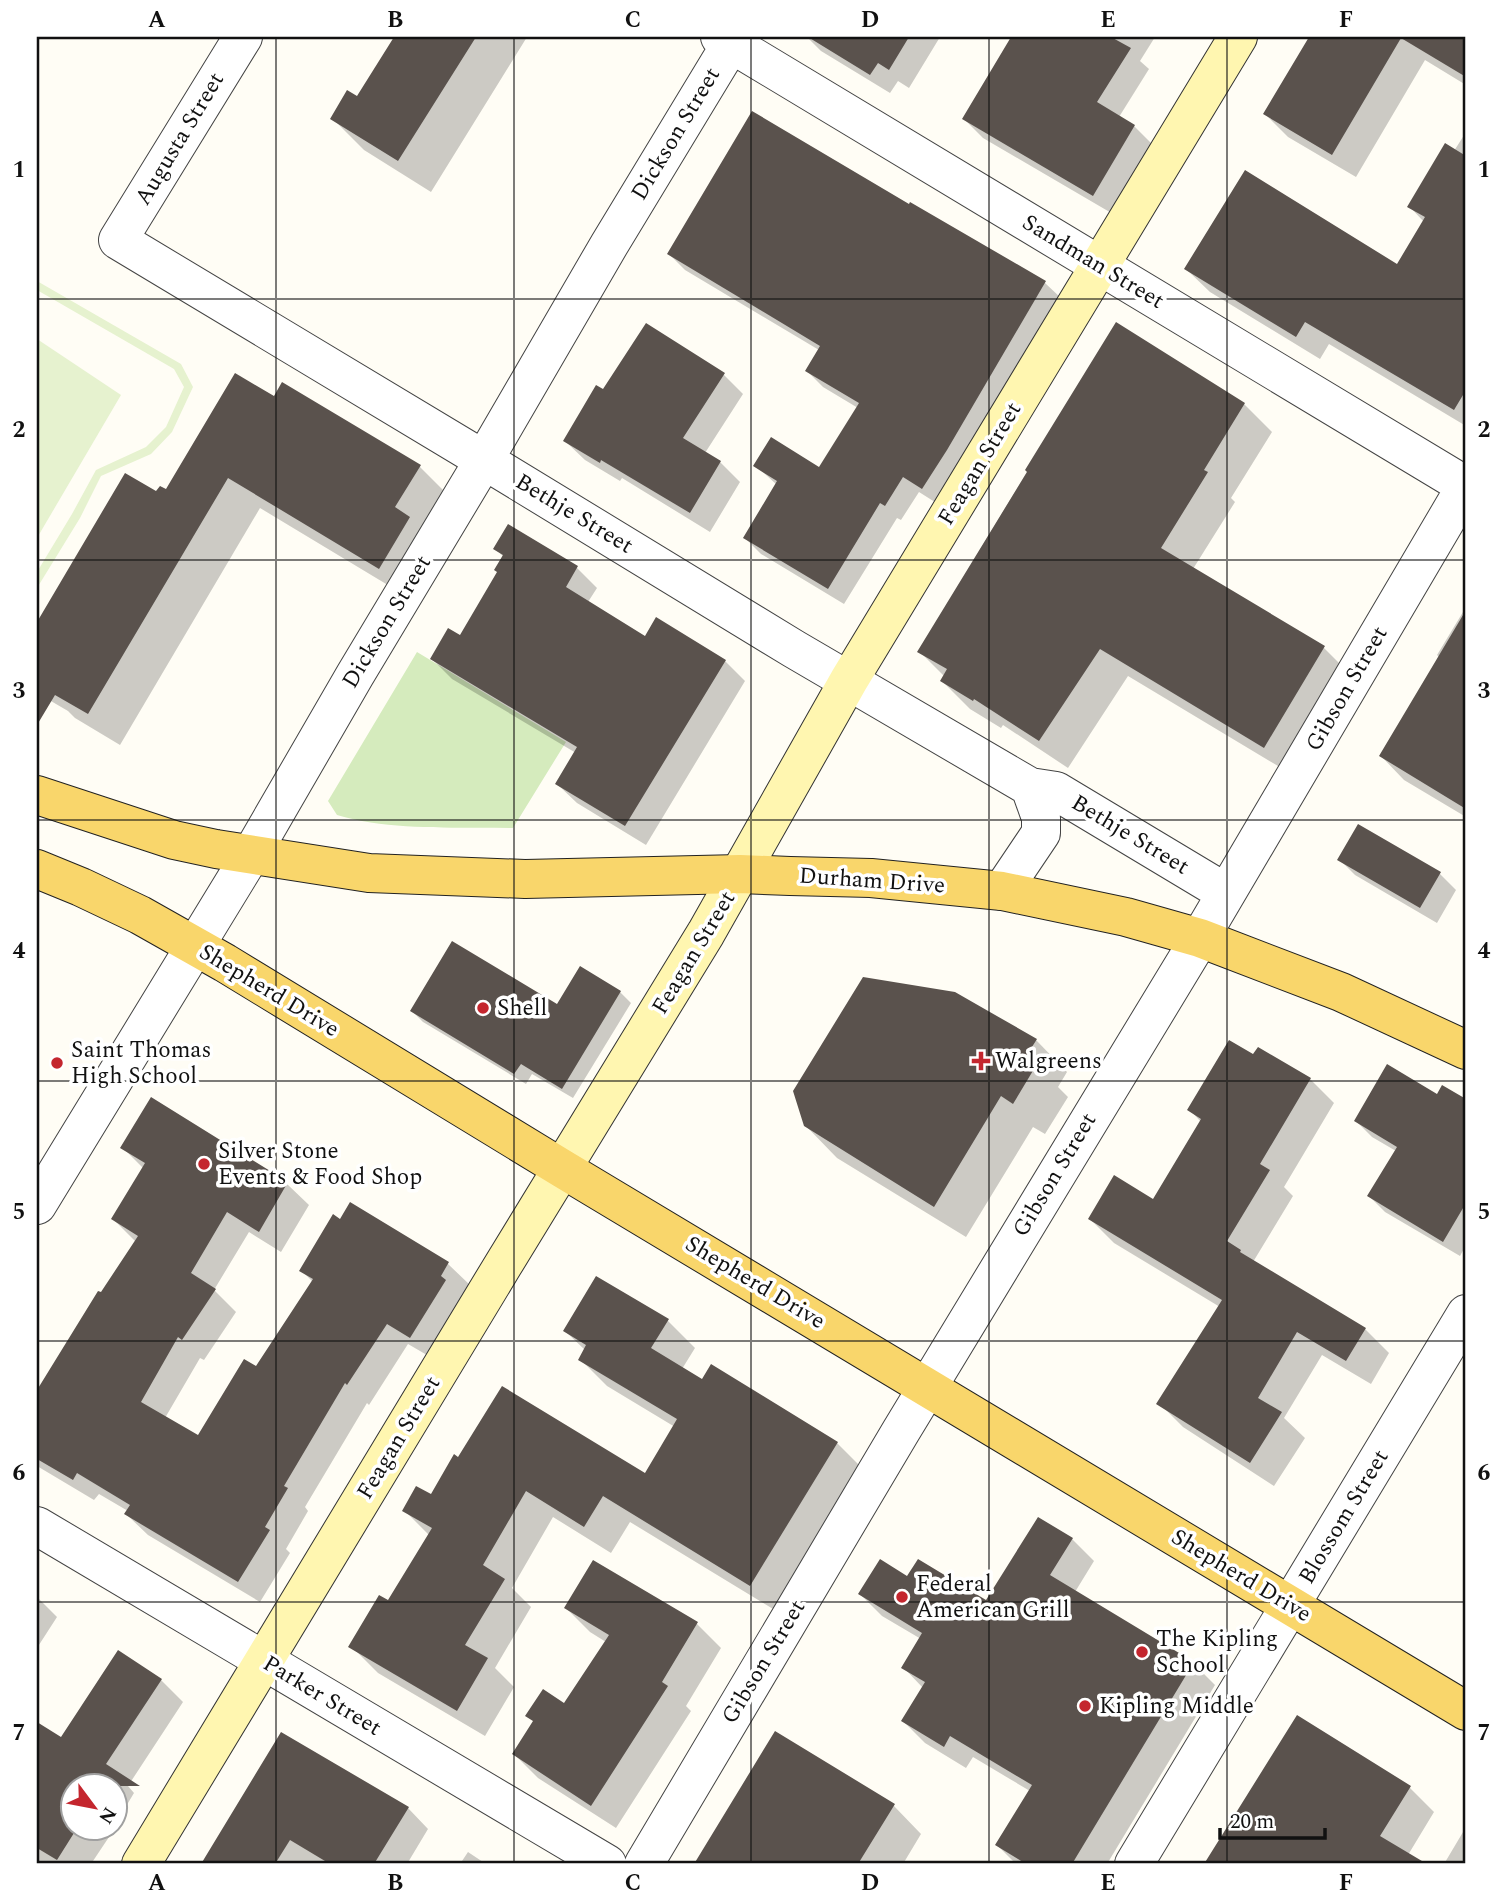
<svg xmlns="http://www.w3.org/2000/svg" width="1503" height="1901" font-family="Spectral,serif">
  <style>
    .green { fill: #d5ebbd }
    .pitch { fill: #e6f2cf }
    .shadow { fill: #0003 }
    .building { fill: #5a524d }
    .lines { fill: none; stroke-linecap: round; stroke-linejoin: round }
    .street-casing { stroke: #444; stroke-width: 40 }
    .secondary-casing { stroke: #333; stroke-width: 40 }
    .primary-casing { stroke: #222; stroke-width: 40 }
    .street { stroke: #fff; stroke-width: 38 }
    .secondary { stroke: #fff6b0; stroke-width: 38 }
    .primary { stroke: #f9d66b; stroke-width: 38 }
    .grid { fill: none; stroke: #111; stroke-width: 2; stroke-opacity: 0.55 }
    .poi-dot { fill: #c4262e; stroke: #fff; stroke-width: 2.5 }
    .labels { text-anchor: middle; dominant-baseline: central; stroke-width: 7; stroke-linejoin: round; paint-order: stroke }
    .street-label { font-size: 23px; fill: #111; stroke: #fff }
    .poi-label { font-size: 23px; fill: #111; stroke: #fff; text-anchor: start }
    .neatline { fill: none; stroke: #111; stroke-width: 2.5 }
    .grid-label { font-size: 23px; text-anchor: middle; font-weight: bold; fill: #111 }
  </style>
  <rect width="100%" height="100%" fill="#fffdf5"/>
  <!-- green -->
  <path class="green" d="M417,652L566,742L513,828C457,827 391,831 337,815L328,801Z"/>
  <!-- pitch -->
  <path class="pitch" d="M37,281L181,364L193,387L172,432L151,454L101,476L80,518L37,588V572L72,514L96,470L146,447L166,427L184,387L174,369L37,290Z
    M37,339L121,395L37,538Z"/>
  <!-- shadow -->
  <path class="shadow" d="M396,37H527L431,192L364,150L332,118L357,99Z
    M807,37H940L909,88L898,81L890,93L821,51Z
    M1029,37H1155L1140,61L1149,69L1119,117L1134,126L1153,145L1113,214L983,138L964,119L1016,57Z
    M1311,37H1466V85L1425,60L1356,177L1288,137L1265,114Z
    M1466,132V426L1329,344L1320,359L1210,292L1186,269L1398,266L1424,222L1409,206L1454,151Z
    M909,207L1045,283L1061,298L938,504L919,492L901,520L897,518L844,604L761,554L745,538L777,485L755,465L820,469L858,408L823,387L807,371L819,350L685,270L669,254Z
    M1116,324L1244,404L1272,432L1231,498L1235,502L1193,569L1324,648L1352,676L1293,775L1128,676L1068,768L1003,725L1001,728L970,709L942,681L945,677L919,651Z
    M724,375L743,394L705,453L720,462L740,482L710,532L622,478L620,481L585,460L565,441L604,392Z
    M274,399L419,466L451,498L411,599L260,508L120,745L75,718L68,711L44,697L37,690V625L126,475L157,494L166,491Z
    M495,549L577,568L597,588L588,602L645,638L657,619L725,661L745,681L646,845L577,803L557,784L576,753L452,679L432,659L460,638L498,572L504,557Z
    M1466,607V817L1404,780L1381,756L1440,658L1437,655Z
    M1358,827L1440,874L1456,890L1437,923L1355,875L1339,859Z
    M620,992L631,1003L573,1098L532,1074L526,1084L423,1022L412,1011L557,1007Z
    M1036,1040L1067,1072L1058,1087L1068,1097L1045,1134L1033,1127L966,1237L837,1158L805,1125Z
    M1253,1057L1310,1079L1334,1103L1284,1187L1293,1196L1253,1262L1365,1329L1389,1353L1371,1384L1322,1355L1284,1418L1305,1438L1274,1486L1183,1427L1159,1403L1220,1307L1114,1243L1090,1219L1154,1201L1201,1122L1190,1110Z
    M1442,1088L1466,1101V1245L1460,1256L1385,1212L1369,1196L1396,1151L1372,1137L1356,1121L1437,1096Z
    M151,1100L287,1184L309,1205L281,1252L249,1232L214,1290L236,1312L204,1360L200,1358L165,1418L198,1438L257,1369L313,1282L301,1270L340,1221L350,1204L448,1264L470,1285L432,1358L408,1344L369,1405L367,1403L305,1507L308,1511L286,1549L290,1553L260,1602L148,1535L126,1514L128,1511L99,1494L94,1500L37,1466V1394L99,1293L101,1294L136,1242L113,1219L144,1169L123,1148Z
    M668,1321L695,1348L682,1369L703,1381L837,1443L864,1470L778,1612L630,1522L611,1553L553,1517L512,1588L531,1607L495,1668L514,1687L485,1736L378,1673L351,1646L388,1603L430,1536L404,1510L431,1496L645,1475L675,1427L607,1386L580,1359L585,1350L565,1331Z
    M1072,1539L1094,1561L1075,1592L1193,1663L1215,1685L1107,1864H1016L997,1845L1030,1791L973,1757L966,1768L925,1743L903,1721L923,1688L903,1667L921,1639L882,1616L860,1594L908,1579L986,1603Z
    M37,1597L57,1617L37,1648Z
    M566,1608L697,1624L721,1648L686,1706L691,1711L616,1828L538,1778L514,1754L565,1706L606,1642L590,1632Z
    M161,1680L183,1702L128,1786L134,1793L116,1823V1786H74V1828H115L91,1864H37V1724L61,1739Z
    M1298,1718L1410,1788L1434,1812L1408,1855L1424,1864H1207Z
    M281,1734L408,1808L428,1829L407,1864H203Z
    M894,1806L921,1834L903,1864H696Z
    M1466,1827V1864H1444Z
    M468,1852L486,1864H460Z"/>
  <!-- building -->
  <path class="building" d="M394,37H476L398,161L330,119L347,90L357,96Z
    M808,37H909L889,70L878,63L870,75Z
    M1011,37H1111L1131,48L1097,102L1135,125L1093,196L962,119Z
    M1309,37H1466V77L1401,38L1332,155L1263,114Z
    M752,111L909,204L910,202L1046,281L947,450L922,489L903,477L885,506L880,503L828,589L743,538L777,481L753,466L771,437L819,467L859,403L805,371L820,346L667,254Z
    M1445,143L1466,156V390L1454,410L1305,322L1296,337L1184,269L1245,170L1397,264L1425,217L1407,207Z
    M1116,322L1245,403L1204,470L1208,472L1161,548L1325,646L1264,748L1100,649L1039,741L974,699L973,701L940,681L947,669L917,652L1027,472L1025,470Z
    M646,323L725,373L683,438L721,461L690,513L601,460L600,463L563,441L596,385L603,389Z
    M235,373L274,396L282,382L421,465L395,507L410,517L379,569L228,478L88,714L55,695L37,725V622L125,473L156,491L160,486L166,489Z
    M508,524L578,566L566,587L645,636L656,617L726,660L625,826L555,784L577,747L430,659L448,628L460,635L497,572L494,570L503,555L493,549Z
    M1466,610V809L1379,756Z
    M1358,824L1441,872L1420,908L1337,860Z
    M452,941L557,1004L580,966L621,991L562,1089L521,1064L514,1074L410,1011Z
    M863,977L955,992L1037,1039L1025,1058L1037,1064L1013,1104L1001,1096L934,1207L804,1126L793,1091Z
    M1229,1040L1253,1054L1258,1047L1311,1078L1260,1164L1270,1170L1227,1241L1241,1250L1240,1252L1366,1328L1346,1361L1297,1332L1258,1398L1282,1412L1250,1463L1156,1404L1222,1300L1088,1219L1114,1175L1153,1199L1201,1119L1187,1110Z
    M1387,1064L1437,1094L1442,1085L1466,1099V1203L1443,1242L1367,1196L1397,1147L1354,1121Z
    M151,1097L288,1182L259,1232L227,1212L191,1273L216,1289L182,1340L178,1337L141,1402L198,1435L244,1359L256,1366L313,1279L299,1271L333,1214L340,1219L350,1202L449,1262L441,1276L446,1280L410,1338L387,1324L347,1385L345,1383L284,1486L288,1488L265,1527L270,1530L238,1582L124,1514L130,1505L77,1473L73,1480L37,1459V1390L98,1291L101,1292L138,1236L111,1219L145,1163L120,1148Z
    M596,1276L669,1319L651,1348L702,1379L711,1364L838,1442L750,1586L603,1496L584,1527L526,1491L483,1565L505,1579L465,1645L488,1658L457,1711L348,1647L379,1595L388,1600L432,1528L402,1511L416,1486L431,1494L454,1454L458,1457L502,1386L645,1473L677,1419L578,1360L586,1345L563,1331Z
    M1038,1517L1073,1538L1050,1575L1194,1662L1072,1864H1026L995,1845L1032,1785L950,1736L944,1747L901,1721L925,1682L901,1668L922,1633L858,1594L880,1559L907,1576L918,1559L986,1600Z
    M593,1560L698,1622L662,1682L668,1686L591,1806L512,1754L533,1721L525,1716L543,1689L564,1703L609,1635L564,1608Z
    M118,1650L162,1679L106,1764L140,1786H74V1833L57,1860L37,1848V1722L61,1737Z
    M1297,1715L1411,1786L1380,1836L1427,1864H1204Z
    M775,1731L895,1804L858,1864H694Z
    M281,1732L409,1807L374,1864H330L290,1840L275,1864H201Z"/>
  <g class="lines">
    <defs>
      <path id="street" d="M243,37L118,240L484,460L794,649L1030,787L1056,791L1226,893
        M720,37L1466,486
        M1002,891L1041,833V818L1030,787
        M37,1205L252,853L355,675L484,460L609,245L735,37
        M37,1526L607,1864
        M644,1864L901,1431L1200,938L1466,486
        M1134,1864L1466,1314"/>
      <path id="secondary" d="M141,1864L503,1265L706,933L849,680L1238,37"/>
      <path id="primary" d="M37,795L174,840L216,849L369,873L525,879L740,874L790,876L871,878L1002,891L1126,917L1200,938L1341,992L1466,1050
        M37,869L81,887L140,915L225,963L563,1169L1466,1711"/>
    </defs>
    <!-- street casing -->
    <use href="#street" class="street-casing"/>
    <!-- secondary casing -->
    <use href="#secondary" class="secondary-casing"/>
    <!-- primary casing -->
    <use href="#primary" class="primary-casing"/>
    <!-- street -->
    <use href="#street" class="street"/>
    <!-- secondary -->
    <use href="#secondary" class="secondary"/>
    <!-- primary -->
    <use href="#primary" class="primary"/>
  </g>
  <!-- grid -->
  <path class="grid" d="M276,37V1864M514,37V1864M751,37V1864M989,37V1864M1227,37V1864M37,299H1466M37,560H1466M37,820H1466M37,1081H1466M37,1341H1466M37,1602H1466"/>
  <!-- markers -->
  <g class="poi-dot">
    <circle cx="483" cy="1008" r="7"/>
    <path d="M977.5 1050.5h7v7h7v7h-7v7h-7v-7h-7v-7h7z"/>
    <circle cx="57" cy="1063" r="7"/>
    <circle cx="204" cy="1164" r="7"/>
    <circle cx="902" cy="1597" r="7"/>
    <circle cx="1142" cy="1652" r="7"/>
    <circle cx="1085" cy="1706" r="7"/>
  </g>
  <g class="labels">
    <!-- street labels -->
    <g class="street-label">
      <text transform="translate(676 134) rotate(-59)">Dickson Street</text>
      <text transform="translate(180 139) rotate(-59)">Augusta Street</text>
      <text transform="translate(1093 262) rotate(31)">Sandman Street</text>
      <text transform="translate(980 464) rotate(-59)">Feagan Street</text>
      <text transform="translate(574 514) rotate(31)">Bethje Street</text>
      <text transform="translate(387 622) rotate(-59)">Dickson Street</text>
      <text transform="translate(1347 689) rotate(-60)">Gibson Street</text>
      <text transform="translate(1130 835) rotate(31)">Bethje Street</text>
      <text transform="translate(872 881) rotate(4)">Durham Drive</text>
      <text transform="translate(694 953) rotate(-59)">Feagan Street</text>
      <text transform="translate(269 991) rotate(31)">Shepherd Drive</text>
      <text transform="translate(1055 1175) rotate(-59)">Gibson Street</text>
      <text transform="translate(755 1283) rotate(31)">Shepherd Drive</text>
      <text transform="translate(399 1438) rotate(-59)">Feagan Street</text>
      <text transform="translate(1344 1517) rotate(-59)">Blossom Street</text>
      <text transform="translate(1241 1576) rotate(31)">Shepherd Drive</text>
      <text transform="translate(764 1662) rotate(-59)">Gibson Street</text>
      <text transform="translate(322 1696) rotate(31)">Parker Street</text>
    </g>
    <!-- poi labels -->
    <g class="poi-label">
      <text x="497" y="1008">Shell</text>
      <text x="71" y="1050">Saint Thomas<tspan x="71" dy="26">High School</tspan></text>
      <text x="995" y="1061">Walgreens</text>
      <text x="218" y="1151">Silver Stone<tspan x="218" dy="26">Events &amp; Food Shop</tspan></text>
      <text x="916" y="1584">Federal<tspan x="916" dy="26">American Grill</tspan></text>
      <text x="1156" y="1639">The Kipling<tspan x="1156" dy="26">School</tspan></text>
      <text x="1099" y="1706">Kipling Middle</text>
    </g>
  </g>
  <!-- border -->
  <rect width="1503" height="1901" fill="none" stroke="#ffffff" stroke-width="77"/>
  <!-- north arrow -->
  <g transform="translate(94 1807) rotate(122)"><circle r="33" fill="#ffffff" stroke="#a0a0a0" stroke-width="2"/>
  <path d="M0-5L12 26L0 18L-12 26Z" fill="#c4262e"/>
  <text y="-10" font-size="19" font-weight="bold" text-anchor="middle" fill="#111111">N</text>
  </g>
  <!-- scale -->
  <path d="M1220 1828v10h105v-10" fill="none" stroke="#111111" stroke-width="3.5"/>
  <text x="1230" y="1828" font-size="21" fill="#111111" stroke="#ffffff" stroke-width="5" paint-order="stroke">20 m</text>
  <rect x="38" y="38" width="1426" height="1824" class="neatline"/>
  <g class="grid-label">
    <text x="157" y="27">A</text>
    <text x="395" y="27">B</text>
    <text x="633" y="27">C</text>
    <text x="870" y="27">D</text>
    <text x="1108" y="27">E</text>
    <text x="1346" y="27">F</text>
    <text x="19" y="177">1</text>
    <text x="1484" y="177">1</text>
    <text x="19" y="437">2</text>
    <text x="1484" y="437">2</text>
    <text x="19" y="698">3</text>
    <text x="1484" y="698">3</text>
    <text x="19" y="958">4</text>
    <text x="1484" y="958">4</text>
    <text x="19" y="1219">5</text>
    <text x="1484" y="1219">5</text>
    <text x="19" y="1480">6</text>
    <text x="1484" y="1480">6</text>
    <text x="19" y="1740">7</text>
    <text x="1484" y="1740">7</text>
    <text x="157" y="1890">A</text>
    <text x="395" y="1890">B</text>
    <text x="633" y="1890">C</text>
    <text x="870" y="1890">D</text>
    <text x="1108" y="1890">E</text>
    <text x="1346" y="1890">F</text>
  </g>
</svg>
